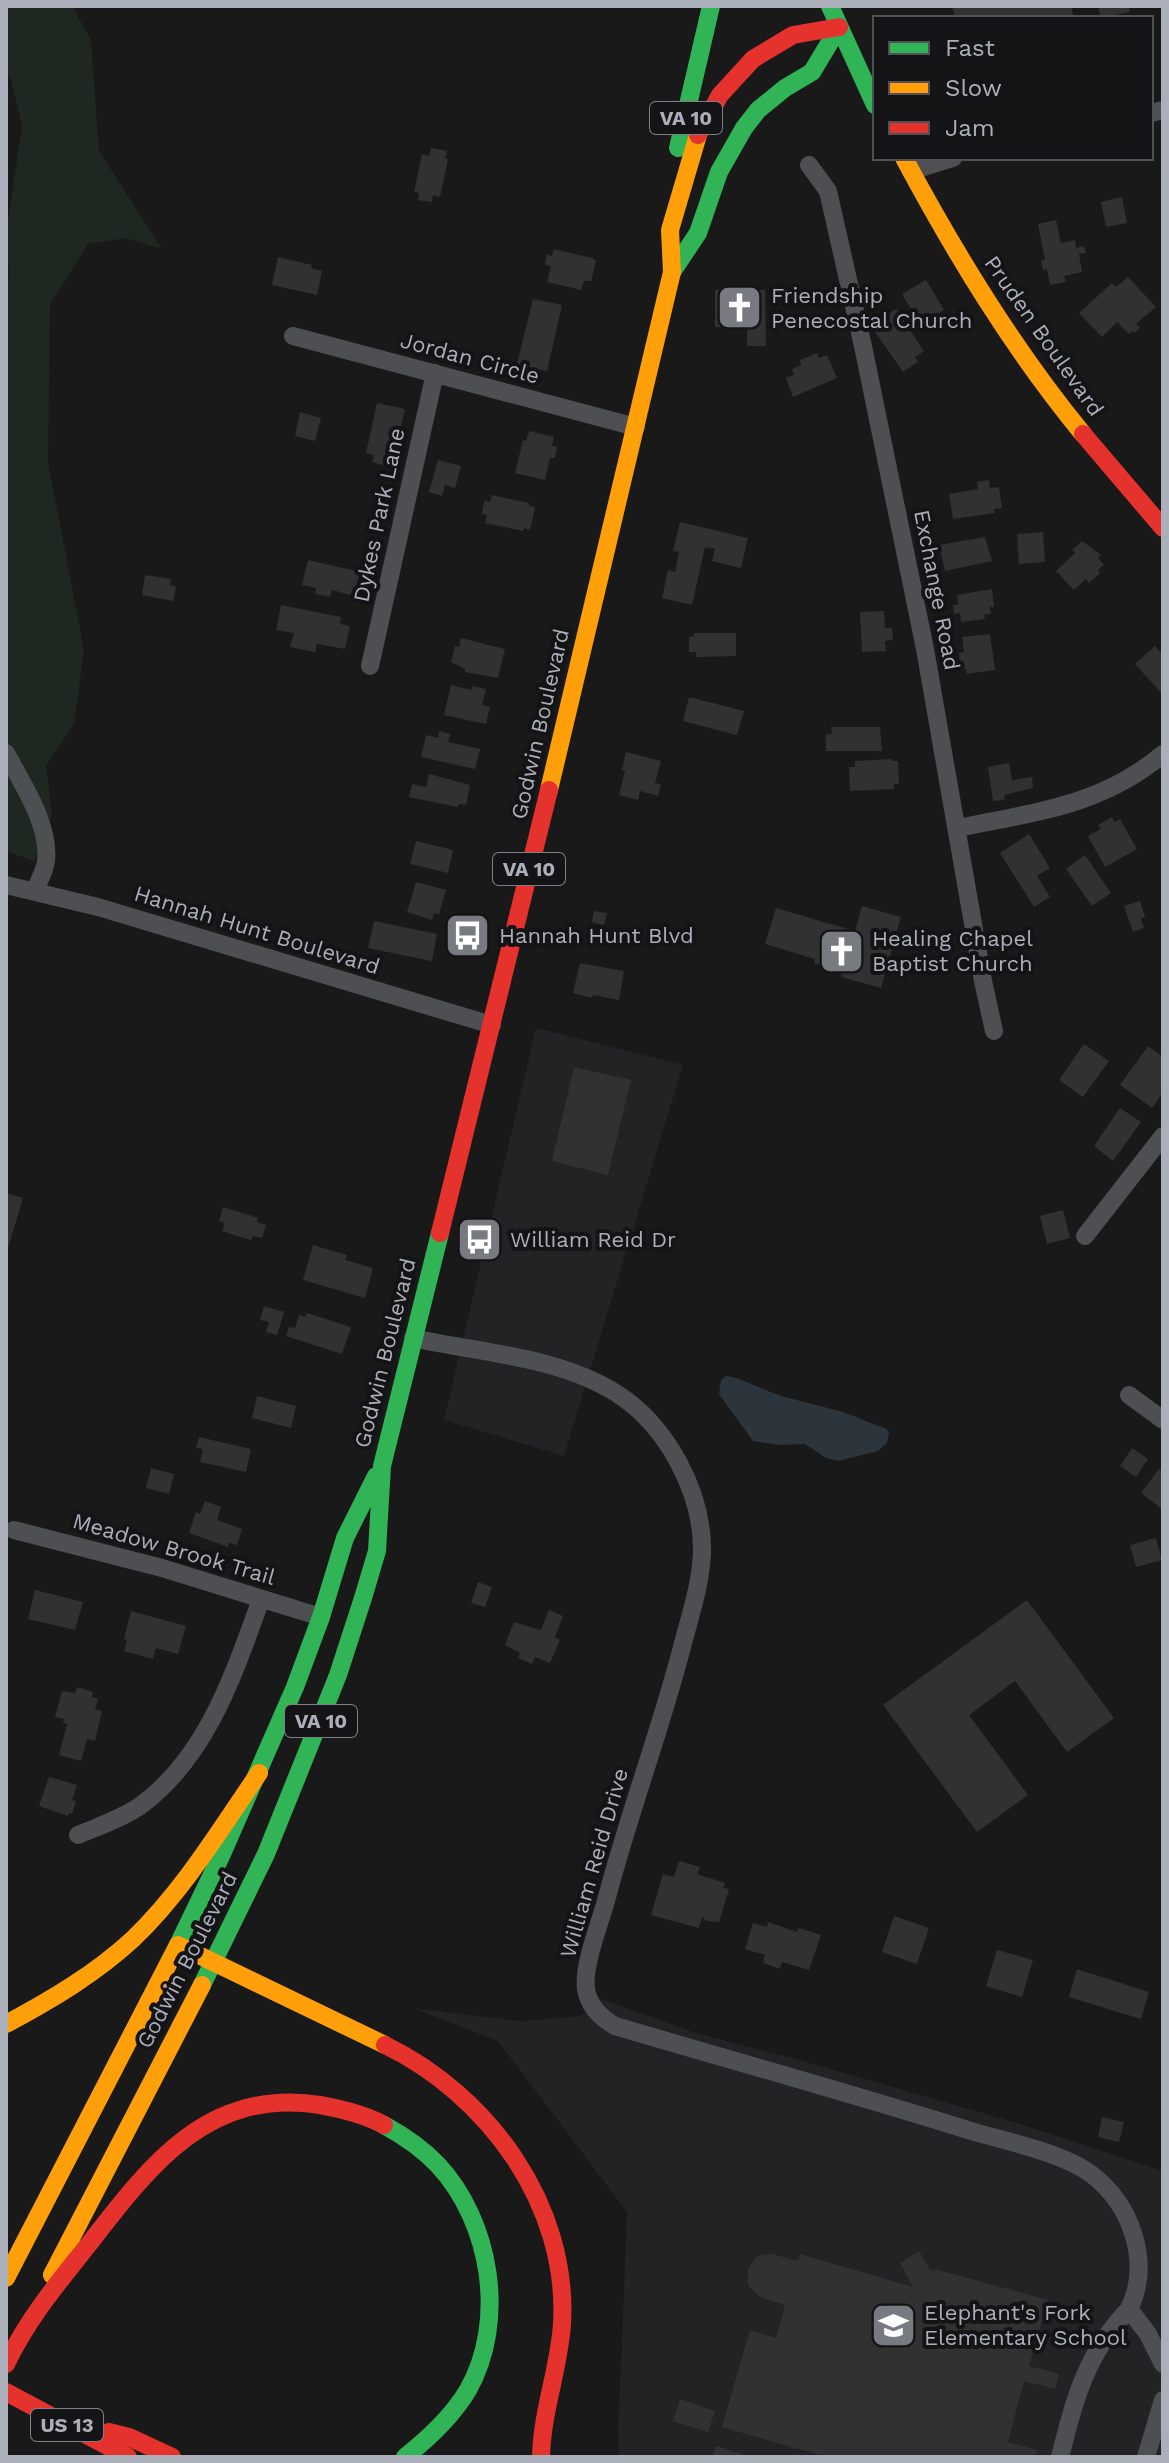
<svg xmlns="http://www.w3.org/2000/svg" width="1169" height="2463" font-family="'Work Sans',sans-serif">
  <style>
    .built { fill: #232326 }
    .green { fill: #1f2721 }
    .water { fill: #2c343c }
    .building { fill: #313132 }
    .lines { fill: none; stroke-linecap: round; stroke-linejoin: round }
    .street { stroke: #4e4f53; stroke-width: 18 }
    .fast { stroke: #30b455; stroke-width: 18 }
    .slow { stroke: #ff9f0a; stroke-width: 18 }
    .jam { stroke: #e5322d; stroke-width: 18 }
    .labels { text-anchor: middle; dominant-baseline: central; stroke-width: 8; stroke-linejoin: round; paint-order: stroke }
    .shield { fill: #141316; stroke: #7e8089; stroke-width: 2 }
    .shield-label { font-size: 20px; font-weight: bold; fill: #abafba }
    .poi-label { font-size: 22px; fill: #abafba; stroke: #141316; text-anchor: start }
    .street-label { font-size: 22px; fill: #abafba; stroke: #141316 }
  </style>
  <rect width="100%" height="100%" fill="#19191a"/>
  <!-- built -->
  <path class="built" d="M536,1028L683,1065L564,1456L444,1420Z
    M596,1997L696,2033L803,2061L1017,2123L1163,2171V2457H619L618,2438L627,2212L498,2041L413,2008L520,2021L581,2016Z"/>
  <!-- green -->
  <path class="green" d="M6,6H72L91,40L99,151L162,249L126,238L88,244L50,304L48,462L84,650L74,724L46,765L52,814L34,861L6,851V282L9,276L6,233L22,127L11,78L6,74Z"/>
  <!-- water -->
  <path class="water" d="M726,1376C742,1378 757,1387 773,1393C796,1401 821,1405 845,1413C859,1417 871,1424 885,1428L889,1432L887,1443L878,1451L838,1461L826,1458L805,1444L780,1445L753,1441L719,1394L721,1380Z"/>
  <!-- building -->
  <path class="building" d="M952,6H1071L1074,18H955Z
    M1098,6H1128L1130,12L1101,18Z
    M431,148L447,151L445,158L448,159L440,197L433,195L432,202L418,200L419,193L414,192L422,154L429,156Z
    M1122,197L1127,223L1106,227L1101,202Z
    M1056,220L1061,243L1075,240L1076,248L1084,246L1086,253L1079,254L1082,272L1064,276L1066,282L1050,285L1047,269L1043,270L1041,260H1045L1038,224Z
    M554,249L592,258L596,261L591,281H584L581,290L547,282L551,266L545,265L547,254L552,256Z
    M278,257L312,265L311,268L322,271L317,295L272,285Z
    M1128,277L1156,307L1136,324L1140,328L1134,333L1132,331L1129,334L1117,322L1102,337L1079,313L1112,283L1116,287Z
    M926,280L944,310L920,325L902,294Z
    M715,290H765L766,346H747V327H715Z
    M533,299L562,305L547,371L517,364Z
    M896,309L924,351L915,357L918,362L903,372L871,326Z
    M817,353L819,358L827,355L837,378L793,397L786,378L794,375L792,369L801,365L800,360Z
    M377,403L405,409L396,448H393L391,459L385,457L383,465L372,462L374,455L366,453Z
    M300,412L321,418L315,441L295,436Z
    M529,431L554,437L552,446L557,447L555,458H550L545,480L515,473L523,440L526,441Z
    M438,460L461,466L455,488L445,485L442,496L429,492Z
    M989,480L990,488L999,487L1002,508L994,509L995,513L953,519L949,494L978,489L977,482Z
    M492,495L529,503V506L535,507L530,530L524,528L523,531L485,523L487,515L482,514L484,501L490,502Z
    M680,522L748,538L741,568L712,561L715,549L705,547L692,605L662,598L668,570L675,572L679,552L673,551Z
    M1043,532L1045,562L1019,564L1017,534Z
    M985,537L992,561L945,571L939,545Z
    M1082,541L1101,555L1098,558L1104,565L1098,570L1100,573L1089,583L1086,579L1074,590L1056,571L1075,553L1072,550Z
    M308,560L360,572L355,596L332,590L330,597L315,594L316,588L302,585Z
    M145,575L171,579L170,585L176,587L173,601L142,595Z
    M992,589L994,607H990L991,614L984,615L985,619L961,622L960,613L954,614L953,605H958L957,595Z
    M281,605L341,617L340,624L350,626L345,649L317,644L315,652L290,647L294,633L276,630Z
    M884,611L885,628H892L893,640L885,641L886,651L862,652L860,612Z
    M694,633H736V656L696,657V652H689V637L694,636Z
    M990,634L995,670L967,674L966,669L961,670L959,653L964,652L962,637Z
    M461,638L505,649L498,678L465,672V669L451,662L455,646L459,647Z
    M1155,646L1163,655V695L1135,664Z
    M451,685L471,690L473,686L486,689L482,705L490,707L486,724L444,715Z
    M689,697L744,711L737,735L683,721Z
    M831,727H880L882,751H826V735L832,734Z
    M439,731L450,734L448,742L480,749L475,769L421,757L426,735L438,738Z
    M626,752L661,761L655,783L661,785L658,796L640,791L638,800L619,795L625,771L622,770Z
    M892,759V761H898L899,784H894V789L850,791L849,767H855V761Z
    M1009,763L1012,780L1032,777L1033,788L1004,795L1005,800L993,801L988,767Z
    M429,774L470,785L466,805L459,804L458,807L409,797L412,784L426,787Z
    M1112,817L1114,822L1120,819L1137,849L1105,867L1088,836L1101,829L1098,825Z
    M1029,834L1050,868L1037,876L1050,897L1034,907L1000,853Z
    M416,841L453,850L448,873L410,864Z
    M1085,855L1111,893L1092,906L1066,869Z
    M416,882L446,890L439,914L434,913L432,920L407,912Z
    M1140,901L1145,917L1141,919L1144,928L1133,932L1124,906Z
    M862,906L901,917L881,988L841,977L842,972L814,963L815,959L765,944L776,908L855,931Z
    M594,911L607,913L604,925L592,922Z
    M374,921L437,934L432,961L368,948Z
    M580,963L624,971L619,1000L593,995L592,998L573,993Z
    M1084,1044L1109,1061L1083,1097L1059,1080Z
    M1148,1046L1163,1057V1092L1152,1108L1120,1085Z
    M574,1067L631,1080L608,1175L552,1161Z
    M1120,1108L1141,1122L1113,1161L1094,1146Z
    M6,1193L23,1198L7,1251H6Z
    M223,1207L258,1218L257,1222L266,1225L262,1238L253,1236L251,1240L222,1231L225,1223L219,1221Z
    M1063,1210L1070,1238L1047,1244L1040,1216Z
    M313,1245L347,1255L345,1260L373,1268L365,1298L303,1280Z
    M264,1306L284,1312L277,1335L266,1332L269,1322L260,1320Z
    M307,1313L351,1327L342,1354L286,1336L289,1327L295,1328L299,1315L305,1317Z
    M257,1396L296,1406L291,1428L252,1418Z
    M199,1437L251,1449L246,1472L200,1462L203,1449L196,1448Z
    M1132,1448L1148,1459L1136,1477L1120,1466Z
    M151,1468L174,1474L169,1494L146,1488Z
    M1159,1469L1163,1472V1510L1141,1493Z
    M205,1501L221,1507L217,1520L242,1529L237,1545L229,1543L228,1547L189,1533L196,1512L200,1514Z
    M1156,1538L1162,1560L1136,1567L1130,1545Z
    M478,1582L492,1587L485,1607L471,1603Z
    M35,1590L83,1602L75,1630L28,1619Z
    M1027,1600L1114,1718L1067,1752L1015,1681L969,1715L1028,1795L977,1832L883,1705Z
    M549,1610L563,1616L555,1637L560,1640L550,1663L535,1657L532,1664L518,1658L520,1653L505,1645L514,1622L541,1630Z
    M131,1611L186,1626L178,1654L156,1648L153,1659L124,1651L127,1640L124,1639Z
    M77,1687L93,1692L92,1697L98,1699L95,1709L102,1711L95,1741L87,1739L81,1761L59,1755L67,1724L63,1723L64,1719L55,1717L62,1691L75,1693Z
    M49,1777L77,1785L72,1800L76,1801L72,1814L69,1813L68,1816L39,1806Z
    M679,1861L700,1867L697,1874L725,1883L723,1888L729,1889L719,1922L707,1921L702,1917L699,1928L651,1915L663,1874L674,1877Z
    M894,1916L929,1928L917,1964L882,1952Z
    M768,1922L797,1932L799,1928L821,1935L809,1970L782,1962L780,1969L763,1963L765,1955L745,1949L753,1923L767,1927Z
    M997,1950L1033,1960L1022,1997L986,1986Z
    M1077,1969L1149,1992L1141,2019L1069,1997Z
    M1102,2117L1124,2122L1119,2142L1098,2137Z
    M919,2251L930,2270L935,2271V2269L1048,2300L1029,2366L1059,2374L1055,2389L1024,2381L1008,2442L1037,2450L1035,2457H827L722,2427L750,2330L776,2338L785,2305L760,2297L748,2285V2269L757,2256L772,2254L798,2261L800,2254L913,2287L900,2263Z
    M680,2399L715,2411L708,2432L673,2421Z
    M716,2446L748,2456V2457H712Z"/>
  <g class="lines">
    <!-- street -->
    <path class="street" d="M1151,113L1163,110
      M809,165L828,191L863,346L925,649L983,981L994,1031
      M911,171L953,158
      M293,336L636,427
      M370,666L435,373
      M6,753C22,784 50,824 46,861C45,871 38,882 35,891
      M958,828C1035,812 1101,806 1163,754
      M6,885L98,907L492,1025
      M1085,1236L1163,1136
      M413,1338C480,1353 557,1356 616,1393C667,1425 703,1493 702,1552C701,1584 690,1616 682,1647C660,1732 628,1816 606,1901C599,1926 583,1965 586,1989C589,2007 601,2018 615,2026C734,2061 853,2094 971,2131C1005,2141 1064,2153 1091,2174C1131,2204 1152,2262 1129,2309
      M1129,1395L1163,1420
      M14,1530L162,1568L321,1617
      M78,1835C99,1826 121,1819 140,1806C207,1757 234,1674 261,1599
      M1060,2457C1075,2398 1086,2354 1129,2309L1148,2334L1163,2364
      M1146,2457L1163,2400"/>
    <!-- fast -->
    <path class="fast" d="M830,6L875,105
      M678,148L711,6
      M672,272L698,233L719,172L744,128L758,110L785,88L812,72L839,27
      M178,1945L222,1854L295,1687L321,1617L345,1538L376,1476
      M202,1985L266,1854L338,1675L363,1598L377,1551L382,1466L440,1233
      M384,2125C404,2136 422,2148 438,2165C491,2222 507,2321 468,2390C452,2417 429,2438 405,2457"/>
    <!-- slow -->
    <path class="slow" d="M904,158C956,255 1013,349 1083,434
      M549,790L672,272L670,230L698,135
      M6,2024C51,2000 95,1974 133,1939C183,1891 220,1830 259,1773
      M52,2275L202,1985
      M6,2278L178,1945L385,2045"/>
    <!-- jam -->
    <path class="jam" d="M698,135L720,95L753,59L793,35L839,27
      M1083,434L1163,528
      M440,1233L549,790
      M385,2045C488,2095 569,2205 562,2324C559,2369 542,2411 541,2457
      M6,2364C29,2317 57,2284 89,2244C150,2165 209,2087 320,2105C342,2109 364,2114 384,2125
      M6,2392L128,2457
      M109,2432L129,2437L172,2457"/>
  </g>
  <!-- icons -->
  <defs>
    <symbol id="church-square" viewBox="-11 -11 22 22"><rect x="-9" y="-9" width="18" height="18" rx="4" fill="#787a82" stroke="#141316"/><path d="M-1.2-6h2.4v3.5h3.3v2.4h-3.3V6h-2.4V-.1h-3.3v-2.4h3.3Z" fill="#fff"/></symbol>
    <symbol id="bus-square" viewBox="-11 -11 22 22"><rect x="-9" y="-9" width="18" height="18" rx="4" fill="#787a82" stroke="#141316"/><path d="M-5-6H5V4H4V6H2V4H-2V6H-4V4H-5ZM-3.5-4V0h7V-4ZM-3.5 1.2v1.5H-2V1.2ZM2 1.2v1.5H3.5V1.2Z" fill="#fff"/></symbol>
    <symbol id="school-square" viewBox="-11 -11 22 22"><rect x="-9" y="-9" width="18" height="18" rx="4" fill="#787a82" stroke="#141316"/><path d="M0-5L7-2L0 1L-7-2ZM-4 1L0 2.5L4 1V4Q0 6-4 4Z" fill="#fff"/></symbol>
  </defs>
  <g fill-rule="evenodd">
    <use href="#church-square" x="714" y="282" width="51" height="51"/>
    <use href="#bus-square" x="442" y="910" width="51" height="51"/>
    <use href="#church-square" x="816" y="926" width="51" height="51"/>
    <use href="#bus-square" x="454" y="1214" width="51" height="51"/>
    <use href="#school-square" x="868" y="2300" width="51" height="51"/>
  </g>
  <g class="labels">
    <!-- shield labels -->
    <g class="shield">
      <rect x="650" y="102" width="72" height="32" rx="6"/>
      <rect x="493" y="853" width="72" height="32" rx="6"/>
      <rect x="285" y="1705" width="72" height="32" rx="6"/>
      <rect x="31" y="2409" width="72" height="32" rx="6"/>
    </g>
    <g class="shield-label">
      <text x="686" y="118">VA 10</text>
      <text x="529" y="869">VA 10</text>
      <text x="321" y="1721">VA 10</text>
      <text x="67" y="2425">US 13</text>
    </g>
    <!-- poi labels -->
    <g class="poi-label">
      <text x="771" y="295">Friendship<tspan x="771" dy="25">Penecostal Church</tspan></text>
      <text x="499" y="935">Hannah Hunt Blvd</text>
      <text x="872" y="938">Healing Chapel<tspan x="872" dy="25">Baptist Church</tspan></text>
      <text x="510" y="1239">William Reid Dr</text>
      <text x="924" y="2312">Elephant's Fork<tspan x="924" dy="25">Elementary School</tspan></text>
    </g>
    <!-- street labels -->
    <g class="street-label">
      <text transform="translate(1044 336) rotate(55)">Pruden Boulevard</text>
      <text transform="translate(470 358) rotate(15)">Jordan Circle</text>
      <text transform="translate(379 515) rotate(-78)">Dykes Park Lane</text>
      <text transform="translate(937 590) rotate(79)">Exchange Road</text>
      <text transform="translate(540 724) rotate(-77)">Godwin Boulevard</text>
      <text transform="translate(257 930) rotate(17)">Hannah Hunt Boulevard</text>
      <text transform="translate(385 1353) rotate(-76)">Godwin Boulevard</text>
      <text transform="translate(174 1549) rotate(16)">Meadow Brook Trail</text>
      <text transform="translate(594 1863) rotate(-74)">William Reid Drive</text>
      <text transform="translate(187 1960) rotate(-63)">Godwin Boulevard</text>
    </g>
  </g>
  <!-- border -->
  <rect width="1169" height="2463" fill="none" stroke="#abafba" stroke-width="16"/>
  <!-- legend -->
  <rect x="873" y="16" width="280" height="144" fill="#141316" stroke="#505158" stroke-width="2"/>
  <rect x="889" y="42" width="40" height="12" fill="#30b455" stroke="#505158" stroke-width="2"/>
  <text x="945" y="56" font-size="24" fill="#abafba">Fast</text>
  <rect x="889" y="82" width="40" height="12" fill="#ff9f0a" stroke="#505158" stroke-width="2"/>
  <text x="945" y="96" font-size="24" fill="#abafba">Slow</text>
  <rect x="889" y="122" width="40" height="12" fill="#e5322d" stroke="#505158" stroke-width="2"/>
  <text x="945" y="136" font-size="24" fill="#abafba">Jam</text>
</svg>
